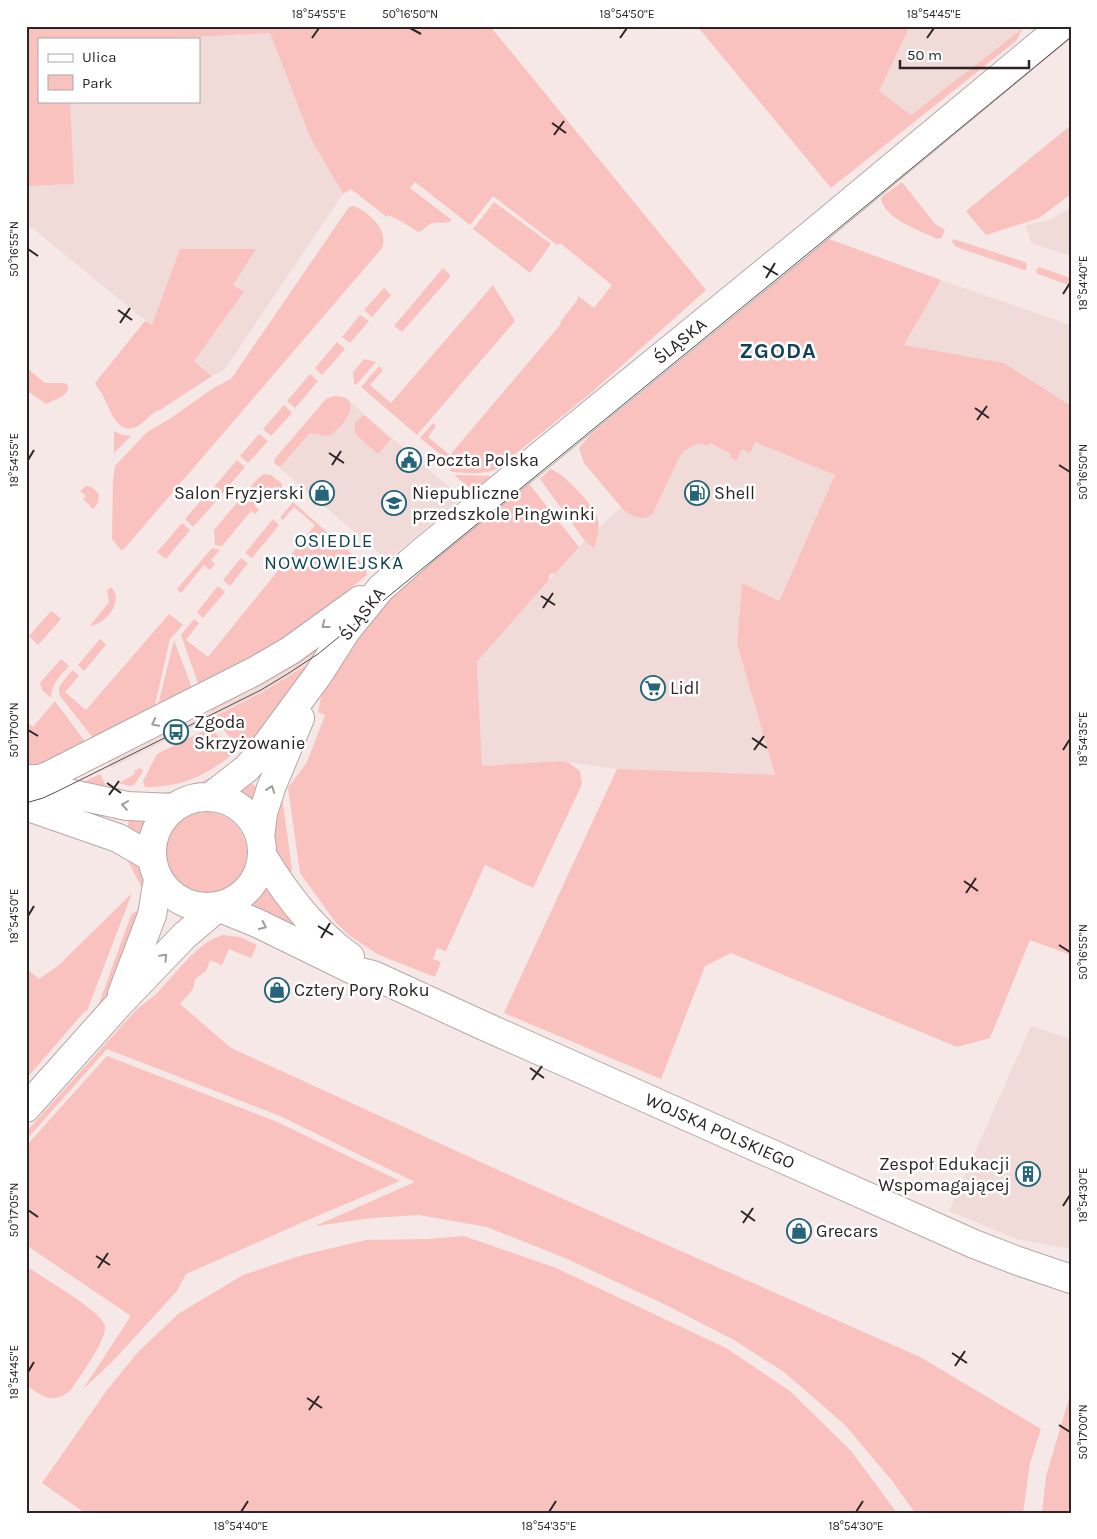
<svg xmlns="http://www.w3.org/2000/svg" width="1097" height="1539" font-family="Karla,sans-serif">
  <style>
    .built { fill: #f1dbd9 }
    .green { fill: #f9c2be }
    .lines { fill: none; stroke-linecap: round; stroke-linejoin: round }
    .secondary-casing { stroke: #b5a8a7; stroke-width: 30 }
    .secondary { stroke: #fff; stroke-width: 28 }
    .tram { stroke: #534c4b; stroke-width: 1 }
    .oneway { stroke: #a09d9d }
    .ticks { fill: none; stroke: #2b2625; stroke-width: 2 }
    .labels { text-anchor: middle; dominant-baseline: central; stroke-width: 5; stroke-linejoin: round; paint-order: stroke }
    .street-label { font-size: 18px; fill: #2b2625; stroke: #fff }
    .poi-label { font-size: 18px; fill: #2b2625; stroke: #fff; text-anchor: start }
    .neighbourhood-label { font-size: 19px; letter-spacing: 1px; fill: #104455; stroke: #fff }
    .district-label { font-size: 22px; font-weight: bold; letter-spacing: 1px; fill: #104455; stroke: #fff }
    .neatline { fill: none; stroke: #2b2625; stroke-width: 2 }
    .ticks-label { font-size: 12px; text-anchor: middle; fill: #2b2625 }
  </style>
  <rect width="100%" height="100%" fill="#f5e8e6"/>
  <!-- built -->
  <path class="built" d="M910,26H1021L1023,28L911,115L879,91Z
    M270,33L310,137L343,194L225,369L212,376L194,361L244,292L233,285L255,249H180L152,326L26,223V186L73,184L69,101H199V39H155Z
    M1071,208V256L1031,243L1026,225L1049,220Z
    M941,280L1071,325V406L1004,363L904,345Z
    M334,396L347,399L462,498L390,558H385L275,464V458L327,398Z
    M755,442L836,475L778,601L742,583L737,644L775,776L617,769L559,761L482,766L477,662L579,547L621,507L625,511L638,518L655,508L679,458L684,451L699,443H709L731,454Z
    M327,644L317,659L261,693L111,768L108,762L223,705Z
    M1031,1026L1071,1039V1249L1017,1239L949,1211Z"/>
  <!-- green -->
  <path class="green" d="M26,26H490L706,290L592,392L497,469C483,475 467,473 452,472C448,468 449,463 445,458L420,438L433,423L436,426L428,437L450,455L560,325L561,321L578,299V296L594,308L612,285L560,243L558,245L556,244L493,196L470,225L415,182L410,188L452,220C445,225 440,221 432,223C426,225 424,231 418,232L401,221L388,215L387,217L351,189L343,194L310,137L270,33L155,39H39V101H70L74,184L26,186Z
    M697,26H910L879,91L911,115L1023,28L1016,41L831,188Z
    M1071,125V194L1039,218L986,235L966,211Z
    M902,182L935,224L945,230L941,238L937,239C920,230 886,220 881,199L883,196Z
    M494,202L551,244L530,273L473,229Z
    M354,206C365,210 382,224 383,237C384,241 383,245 382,248L124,549L121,550L112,539L113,479L115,466L146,433L171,418L215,387L231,379L349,207Z
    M829,239L941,280L904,345L1004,363L1071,406V955L1030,940L990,1038L957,1047L731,953L705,966L661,1079L504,1013L617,769L775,775L737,644L742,583L779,601L835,475L755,442L750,453L742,449L736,461L729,457L731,454L710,443L708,446L699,443L684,451L679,458L653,513C643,523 629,516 621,507L584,463L579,448L590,435Z
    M953,239L1025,262L1027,264L1026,270H1024L956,247L952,242Z
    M180,249H256L233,285L244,292L194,361L212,376L160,410C152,411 148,419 141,424C120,439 112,414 105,400C103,394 98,389 95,383L145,321L152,325Z
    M1039,267L1071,278V286L1038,274L1036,272L1037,269Z
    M443,268L450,275V277L402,332L394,326Z
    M493,285L515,321L417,435L361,387L379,366L383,370L370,385L391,403Z
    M384,288L391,295L372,317L364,310Z
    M360,315L369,321L350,343L342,337Z
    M337,342L345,349L322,375L315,368Z
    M364,359L376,362L356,385L354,384L353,372Z
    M26,367L45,383H65L68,386V390L63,396L46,404L26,390Z
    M310,374L318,381L295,408L287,401Z
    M334,396C367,396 343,429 328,436L310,433L282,465L279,466L275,464L274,460L326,399Z
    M284,405L292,413L271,436L263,429Z
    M362,416H365L391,439L378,454L357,436L355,432V423Z
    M114,431L122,435L131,436L114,453Z
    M259,434L268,441L248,463L240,456Z
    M237,460L245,467L221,495L213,488Z
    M550,469C562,471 593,505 597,517C601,527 597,538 594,548L585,541L540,479Z
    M264,474L271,475L282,484V491L270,488L265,494L269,498L266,502L261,499L255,506L259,510L255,514L251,511L222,546L215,545L214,530L257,479Z
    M454,475L491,476L475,489L469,487Z
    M526,480L579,547L555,574L552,573L548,577L550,579L477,662L482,766L559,761L569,763L580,771L582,784L533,888L485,865L446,951L437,948L433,959L441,962L435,977L379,955L350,936L337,924L300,873L288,788L307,762L325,715L318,712L323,688L384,599Z
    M86,486C92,486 96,490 99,495L98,503L93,509L83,499L86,496L80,491Z
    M209,491L218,499L193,527L185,519Z
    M293,502L365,566L367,575L308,622L273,645L199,686L181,635L194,619L199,623L186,640L208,657L315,525L294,507L283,520L280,518Z
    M273,519L279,525L252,558L245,553Z
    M182,523L190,530L166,559L157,552Z
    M212,548L220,550L211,560L215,564L210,570L204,565L181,593L177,589Z
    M241,558L248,563L230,586L223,580Z
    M218,586L225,592L203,618L197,612Z
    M111,587C125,601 106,624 90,626L109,602L107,591Z
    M51,611L61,619L38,645L29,636Z
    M169,614L183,625L170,639L154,709L93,738L60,696C56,686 66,678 73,670L79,676L65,692L86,710Z
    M100,639L106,645L84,671L78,665Z
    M174,640L193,691L157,709Z
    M327,644L298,664L212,711L208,704L310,647Z
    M61,659L69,666C59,678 52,682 51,698L42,690L40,683Z
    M317,659L246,757L220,725L216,716L261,693Z
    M55,701L86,743L41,764L26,766V721L33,727Z
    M209,728L213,730L230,751L231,755L228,758C201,778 179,787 145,787L143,781L157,754Z
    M232,762L237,763C217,778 197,795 171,797C160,797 148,795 136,793C144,792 152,793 160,793C188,791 210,780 232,762Z
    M140,768L143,770L142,773L134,785L130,786L119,783L135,774L134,771Z
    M100,774L106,786L120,789L123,791L79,784Z
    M248,781L261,790L251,808L234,795Z
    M282,796L292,869L290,876C286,871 282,865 278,859C267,839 275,816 282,796Z
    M165 853a41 41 0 1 1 82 0a41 41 0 1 1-82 0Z
    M130,816L151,820L146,835L141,837L127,829Z
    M120,846C130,855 148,866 147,882C147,886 144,893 142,898L141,894L142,888Z
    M263,880L301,929L244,903L255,892Z
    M132,893L87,1011L84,1012L26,1079V968L39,979L59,965Z
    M138,910L140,911L109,1000L96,1012L131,915Z
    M224,935L240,937L257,945L251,958L229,949L222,965L210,960L206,971L195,979L193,989L180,1004L231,1048L498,1170L920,1357L1041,1429L1030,1463L1023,1513H915L893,1482L845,1425L784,1372L734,1340L664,1304L565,1258L487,1227L419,1215L372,1218L315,1226L415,1182L280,1116L107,1049L26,1140V1132L136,1010C142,1005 149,1000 155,995C174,977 198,940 224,935Z
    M107,1056L277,1122L400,1181L310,1219L186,1274L177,1291L113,1361L83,1389L131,1316L26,1245V1146Z
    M464,1236L556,1268L726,1348L790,1391L851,1451L897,1513H85L42,1483L107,1390L138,1352L178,1314L243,1275L303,1255L366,1240L429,1239Z
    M26,1266C40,1276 103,1312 105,1326C107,1340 79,1377 71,1390C51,1405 44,1397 26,1385Z
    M1071,1392V1513H1042L1046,1476Z"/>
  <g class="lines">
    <defs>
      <path id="secondary" d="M26,779H39L48,776L255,671L291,650L360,600
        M26,782L58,791L127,806L174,808
        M152 852a55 55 0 1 1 110 0a55 55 0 1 1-110 0Z
        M210,797L246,769L259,755L318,675L346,631L381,588L422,552L808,237L1062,26
        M26,806L118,838L151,857
        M260,837L263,813L271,788L300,718
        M262,855C285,893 313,931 350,957
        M218,907L257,923L353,970L373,975L484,1026L974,1244L1018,1261L1071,1279
        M122,994L152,915L158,879
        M26,1108L118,1005L184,936L218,907"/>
    </defs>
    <!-- secondary casing -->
    <use href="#secondary" class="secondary-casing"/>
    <!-- secondary -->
    <use href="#secondary" class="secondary"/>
    <!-- tram -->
    <path class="tram" d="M26,803L43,798L58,791L261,690L289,673L318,654L816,247L1071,37"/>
  </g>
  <!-- one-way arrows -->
  <defs><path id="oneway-chevron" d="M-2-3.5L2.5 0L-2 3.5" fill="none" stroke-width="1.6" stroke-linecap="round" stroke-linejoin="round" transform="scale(1.25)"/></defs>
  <g class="oneway">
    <use href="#oneway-chevron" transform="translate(325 625) rotate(143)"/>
    <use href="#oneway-chevron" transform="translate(155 723) rotate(153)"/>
    <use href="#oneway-chevron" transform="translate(271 789) rotate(-70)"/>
    <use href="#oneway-chevron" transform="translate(125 805) rotate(-172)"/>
    <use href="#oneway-chevron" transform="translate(263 926) rotate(25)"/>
    <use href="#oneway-chevron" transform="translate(164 957) rotate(-46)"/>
  </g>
  <!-- ticks -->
  <path class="ticks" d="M410,28L421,34M312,38L319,28M620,38L627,28M927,38L934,28M552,123L566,133M554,135L564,121M28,249L38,256M763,266L778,275M766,278L775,263M1063,294L1070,283M118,310L132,320M120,323L130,308M975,408L989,418M977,420L987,406M329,453L344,463M28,460L34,450M332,465L341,451M1059,465L1070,472M541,596L555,605M543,608L553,593M28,730L38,736M752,738L767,748M754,750L764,736M1063,750L1070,739M107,783L121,793M109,795L119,781M964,881L978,891M966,893L976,878M28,916L34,906M318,926L333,935M321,938L330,923M1059,945L1070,952M530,1068L544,1078M532,1080L542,1066M1063,1206L1070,1195M28,1210L38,1217M741,1211L755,1221M743,1223L753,1208M96,1256L110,1265M98,1268L108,1253M952,1353L967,1363M955,1366L965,1351M28,1372L34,1362M307,1398L322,1408M309,1410L319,1396M1059,1425L1070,1432M241,1512L248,1501M549,1512L556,1501M856,1512L863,1501"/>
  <!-- icons -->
  <defs>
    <symbol id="civic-ring" viewBox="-11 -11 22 22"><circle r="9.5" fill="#fff" stroke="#256479" stroke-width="1.5"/><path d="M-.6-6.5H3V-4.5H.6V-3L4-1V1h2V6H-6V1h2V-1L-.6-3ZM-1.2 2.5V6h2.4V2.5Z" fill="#256479"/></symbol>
    <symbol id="shop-ring" viewBox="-11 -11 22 22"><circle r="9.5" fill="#fff" stroke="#256479" stroke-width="1.5"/><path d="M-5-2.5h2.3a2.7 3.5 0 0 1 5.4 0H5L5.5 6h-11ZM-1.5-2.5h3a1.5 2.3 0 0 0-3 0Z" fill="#256479"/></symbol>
    <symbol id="fuel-ring" viewBox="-11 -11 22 22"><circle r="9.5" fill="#fff" stroke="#256479" stroke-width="1.5"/><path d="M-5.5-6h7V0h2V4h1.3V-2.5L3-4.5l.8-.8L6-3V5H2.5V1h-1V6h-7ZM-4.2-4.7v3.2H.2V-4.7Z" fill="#256479"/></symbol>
    <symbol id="school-ring" viewBox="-11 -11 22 22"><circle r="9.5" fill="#fff" stroke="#256479" stroke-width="1.5"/><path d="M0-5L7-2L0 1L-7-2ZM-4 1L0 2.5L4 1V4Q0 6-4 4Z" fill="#256479"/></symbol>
    <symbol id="supermarket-ring" viewBox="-11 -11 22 22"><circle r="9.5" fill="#fff" stroke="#256479" stroke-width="1.5"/><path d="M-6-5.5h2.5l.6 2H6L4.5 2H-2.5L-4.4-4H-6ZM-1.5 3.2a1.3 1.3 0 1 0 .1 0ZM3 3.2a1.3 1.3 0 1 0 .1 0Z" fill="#256479"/></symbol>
    <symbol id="bus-ring" viewBox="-11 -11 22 22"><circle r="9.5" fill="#fff" stroke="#256479" stroke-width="1.5"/><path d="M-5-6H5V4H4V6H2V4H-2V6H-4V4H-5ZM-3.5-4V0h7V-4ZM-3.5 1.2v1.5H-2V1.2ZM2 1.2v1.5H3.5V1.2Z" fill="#256479"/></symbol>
    <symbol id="building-ring" viewBox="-11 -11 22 22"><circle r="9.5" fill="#fff" stroke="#256479" stroke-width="1.5"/><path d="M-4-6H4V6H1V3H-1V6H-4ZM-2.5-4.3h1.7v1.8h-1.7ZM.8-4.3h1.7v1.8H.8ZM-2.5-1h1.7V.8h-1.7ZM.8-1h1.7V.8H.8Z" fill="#256479"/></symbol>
  </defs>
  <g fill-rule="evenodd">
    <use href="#civic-ring" x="395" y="446" width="28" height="28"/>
    <use href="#shop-ring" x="308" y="479" width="28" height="28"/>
    <use href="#fuel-ring" x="683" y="479" width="28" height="28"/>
    <use href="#school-ring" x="380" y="489" width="28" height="28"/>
    <use href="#supermarket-ring" x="639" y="674" width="28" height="28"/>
    <use href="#bus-ring" x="162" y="718" width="28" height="28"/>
    <use href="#shop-ring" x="263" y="976" width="28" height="28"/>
    <use href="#building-ring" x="1014" y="1160" width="28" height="28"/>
    <use href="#shop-ring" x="785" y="1217" width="28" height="28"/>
  </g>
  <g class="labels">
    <!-- street labels -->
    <g class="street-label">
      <text transform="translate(680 341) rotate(-39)">ŚLĄSKA</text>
      <text transform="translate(362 614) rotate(-52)">ŚLĄSKA</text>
      <text transform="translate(720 1131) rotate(24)">WOJSKA POLSKIEGO</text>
    </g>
    <!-- poi labels -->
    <g class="poi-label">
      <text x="426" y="460">Poczta Polska</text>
      <text x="304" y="493" text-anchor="end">Salon Fryzjerski</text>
      <text x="412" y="493">Niepubliczne<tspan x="412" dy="21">przedszkole Pingwinki</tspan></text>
      <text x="714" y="493">Shell</text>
      <text x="670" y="688">Lidl</text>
      <text x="194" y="722">Zgoda<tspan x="194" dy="21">Skrzyżowanie</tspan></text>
      <text x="294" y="990">Cztery Pory Roku</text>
      <text x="1010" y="1164" text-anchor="end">Zespoł Edukacji<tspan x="1010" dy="21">Wspomagającej</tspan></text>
      <text x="816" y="1231">Grecars</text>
    </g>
    <!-- neighbourhood labels -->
    <g class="neighbourhood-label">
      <text x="334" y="541">OSIEDLE<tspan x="334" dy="22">NOWOWIEJSKA</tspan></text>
    </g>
    <!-- district labels -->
    <g class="district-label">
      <text x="778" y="351">ZGODA</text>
    </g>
  </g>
  <!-- border -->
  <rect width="1097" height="1539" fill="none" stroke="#ffffff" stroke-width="55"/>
  <!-- legend -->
  <rect x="38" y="38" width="162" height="65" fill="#ffffff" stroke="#aaa8a8"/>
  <rect x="48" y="54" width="25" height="8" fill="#ffffff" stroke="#aaa8a8"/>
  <text x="82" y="62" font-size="15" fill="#2b2625">Ulica</text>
  <rect x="48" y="75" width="25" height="15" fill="#f9c2be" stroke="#aaa8a8"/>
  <text x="82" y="88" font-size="15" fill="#2b2625">Park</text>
  <!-- scale -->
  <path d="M900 60v8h129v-8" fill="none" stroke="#2b2625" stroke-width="2.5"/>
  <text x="907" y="60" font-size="15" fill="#2b2625" stroke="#ffffff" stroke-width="4" paint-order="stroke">50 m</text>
  <rect x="28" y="28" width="1042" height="1484" class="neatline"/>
  <g class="ticks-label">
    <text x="319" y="18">18°54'55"E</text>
    <text x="410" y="18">50°16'50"N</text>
    <text x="627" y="18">18°54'50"E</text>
    <text x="934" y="18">18°54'45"E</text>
    <text transform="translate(14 249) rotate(-90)" y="4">50°16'55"N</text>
    <text transform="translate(1083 283) rotate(-90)" y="4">18°54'40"E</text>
    <text transform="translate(14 460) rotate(-90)" y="4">18°54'55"E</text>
    <text transform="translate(1083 472) rotate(-90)" y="4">50°16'50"N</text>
    <text transform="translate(14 730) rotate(-90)" y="4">50°17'00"N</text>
    <text transform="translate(1083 739) rotate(-90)" y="4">18°54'35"E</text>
    <text transform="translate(14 916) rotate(-90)" y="4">18°54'50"E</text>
    <text transform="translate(1083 952) rotate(-90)" y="4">50°16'55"N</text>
    <text transform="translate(1083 1195) rotate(-90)" y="4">18°54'30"E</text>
    <text transform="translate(14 1210) rotate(-90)" y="4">50°17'05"N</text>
    <text transform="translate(14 1372) rotate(-90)" y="4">18°54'45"E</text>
    <text transform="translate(1083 1432) rotate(-90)" y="4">50°17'00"N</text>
    <text x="241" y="1530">18°54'40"E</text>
    <text x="549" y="1530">18°54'35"E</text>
    <text x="856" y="1530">18°54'30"E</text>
  </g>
</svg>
